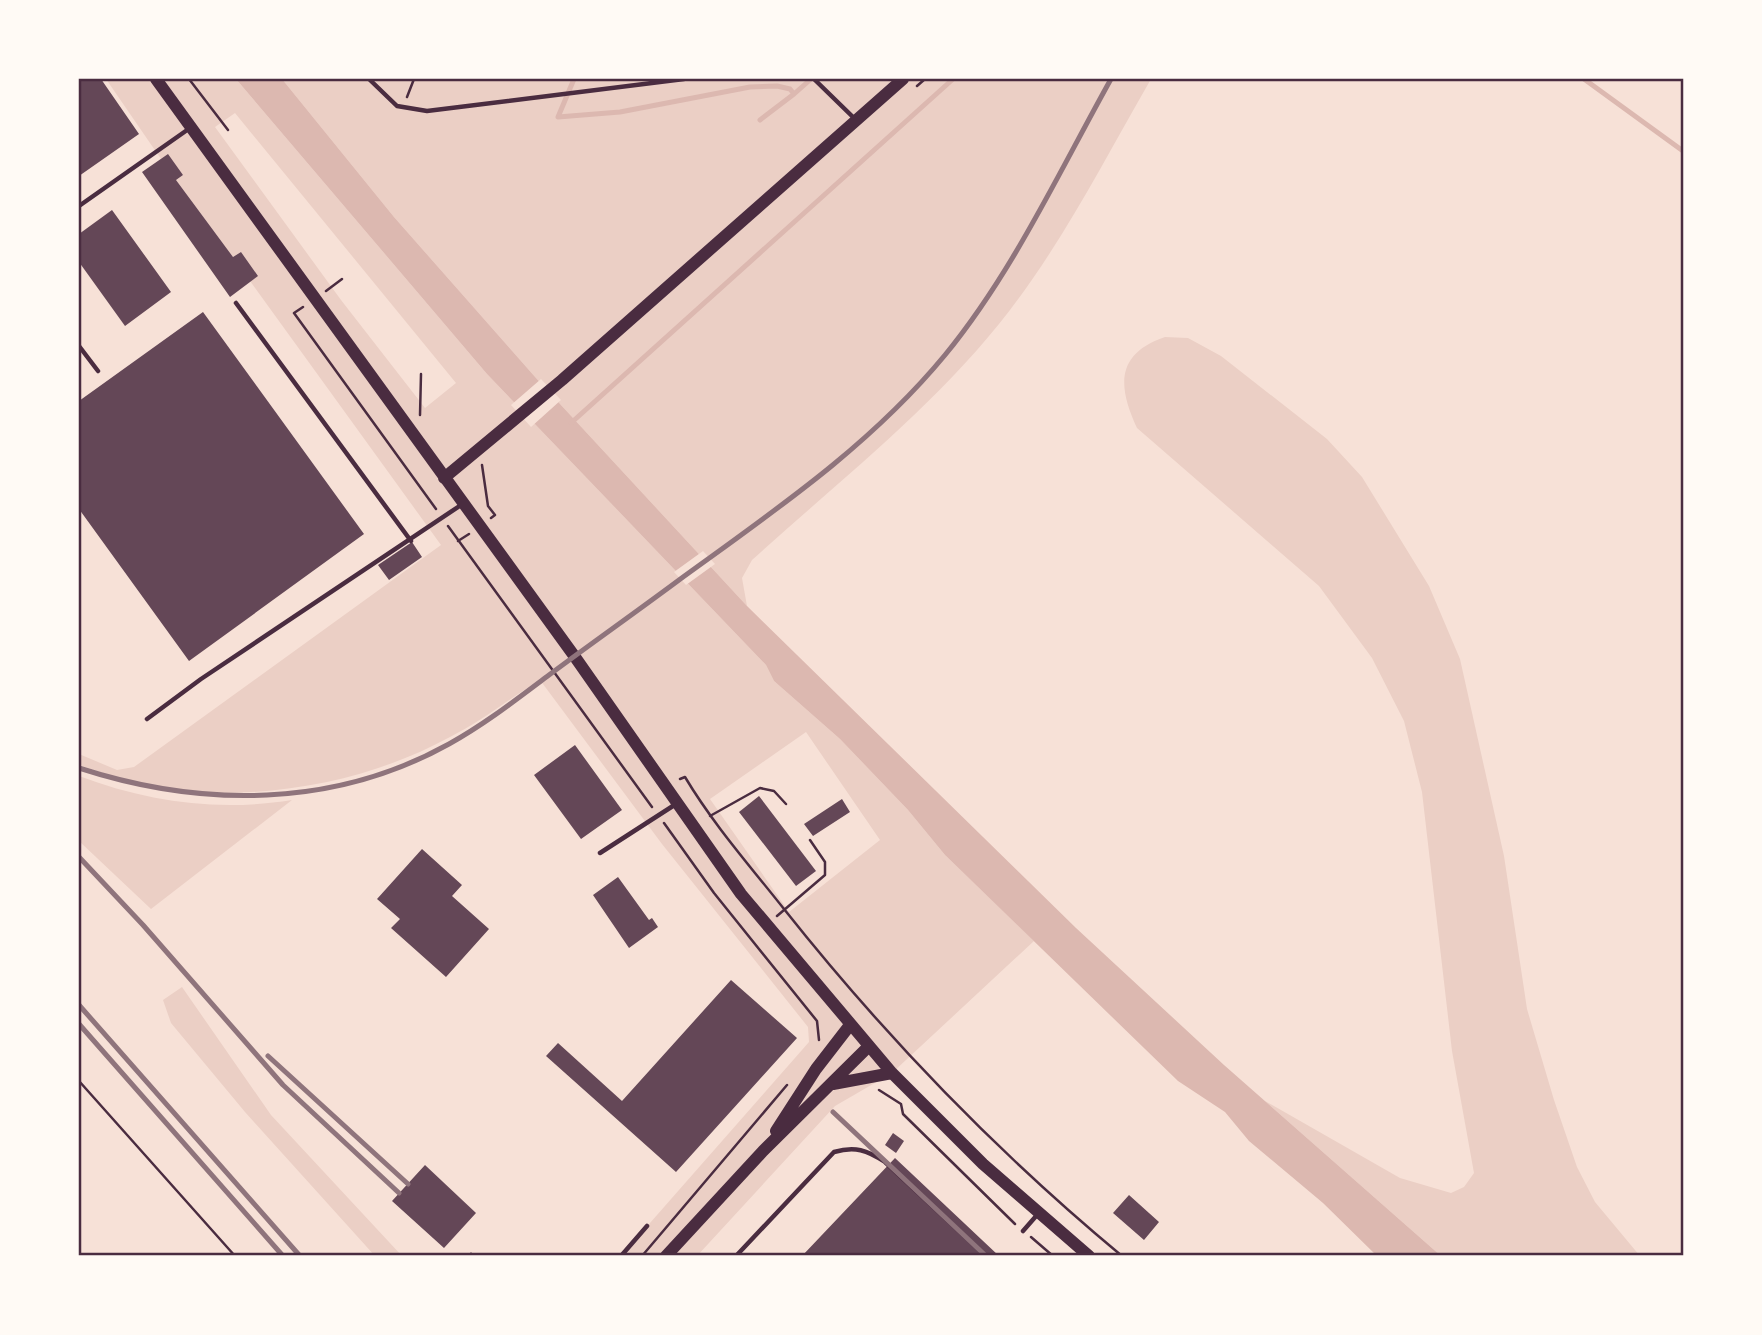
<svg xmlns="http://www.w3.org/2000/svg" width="1762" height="1335" font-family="'Golos Text',sans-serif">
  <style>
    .green { fill: #ebcfc5; fill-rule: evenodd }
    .water { fill: #dcb8b0 }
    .pier { fill: #f7e1d7 }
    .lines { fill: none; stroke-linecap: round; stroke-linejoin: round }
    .stream { stroke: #dcb8b0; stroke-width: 5 }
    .building { fill: #644757 }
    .path { stroke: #4a2c40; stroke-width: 2.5 }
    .service { stroke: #4a2c40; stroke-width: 4.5 }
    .tertiary { stroke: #4a2c40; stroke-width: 12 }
    .rail { stroke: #8f747c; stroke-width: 5 }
    .neatline { fill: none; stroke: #4a2c40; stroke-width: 2.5 }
  </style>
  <rect width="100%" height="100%" fill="#f7e1d7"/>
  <!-- green -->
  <path class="green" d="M106,79H236L487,374L766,665L774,681L840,739L908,810L945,855L1034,941L892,1073L835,1106L697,1256H621L809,1042L808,1027L662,844L540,680C510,698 482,721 450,737C367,782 271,799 177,791C143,788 110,775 79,765V754L117,770L134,767L441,545L250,281L258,276L241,252L233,257L176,180L183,175L168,155L161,159ZM235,113L456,383L425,408L341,300L215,127ZM806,732L880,840L789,912L710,799Z
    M282,79H1151C1106,157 1065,238 1010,310C938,404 839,481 752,560L742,578L747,606L536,378L394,217Z
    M1165,337L1188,338L1221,356L1327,439L1362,477L1429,586L1460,659L1504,856L1527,1009L1554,1100L1577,1167L1595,1202L1640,1256H1441L1265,1101L1400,1178L1451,1193L1464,1187L1474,1173L1452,1051L1422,792L1404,721L1372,658L1319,586L1137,428C1118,387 1115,354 1165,337Z
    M79,776C148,802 218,812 292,800L151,909L79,841Z
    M182,987L271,1115L402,1256H375L245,1112L171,1023L163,1000Z"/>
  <!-- water -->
  <path class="water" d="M236,79H282L394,217L536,378L747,606L1076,928L1224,1065L1441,1256H1377L1323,1203L1249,1141L1225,1112L1178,1081L945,855L908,810L840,739L774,681L766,665L487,374Z"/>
  <!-- pier -->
  <path class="pier" d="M541,379L561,400L531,427L511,405Z
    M703,551L715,564L686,585L674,572Z"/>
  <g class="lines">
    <!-- stream -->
    <path class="stream" d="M574,79L558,117L620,112L750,87L777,86L790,89L794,94L760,120
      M1584,79L1683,151
      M794,94L811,79
      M571,423L953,79"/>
  </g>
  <!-- building -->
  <path class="building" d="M79,79H101L139,134L79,176Z
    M168,154L183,175L176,180L233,257L241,252L258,276L230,297L142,172Z
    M112,210L171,292L125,326L79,262V234Z
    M203,312L364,534L189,661L79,509V401Z
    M412,542L422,557L389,580L378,565Z
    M575,745L622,810L581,839L534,775Z
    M759,796L816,871L796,886L739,812Z
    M842,799L850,812L813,836L804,824Z
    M422,849L462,885L452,896L489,929L446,977L391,928L400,919L377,899Z
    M618,877L649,920L652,918L658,927L629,948L593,895Z
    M731,980L797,1038L676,1172L546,1056L558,1043L622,1101Z
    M893,1133L904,1141L896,1153L885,1145Z
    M895,1158L999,1256H802Z
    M425,1165L476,1213L444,1248L392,1201Z
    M1129,1195L1159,1222L1144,1240L1113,1213Z"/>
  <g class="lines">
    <!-- path -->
    <path class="path" d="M189,79L228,130
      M917,86L925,79
      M407,97L414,79
      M326,291L342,279
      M303,307L294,313L436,509
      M420,415L421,374
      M482,465L488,506L495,515L491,518
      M448,526L652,807
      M458,541L469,534
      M680,779L685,777C713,824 750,866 784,909C884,1035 999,1154 1122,1256
      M710,816L760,788L774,791L786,804
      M664,823L714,893L817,1021L819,1040
      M777,916L825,875V862L810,840
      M79,1081L235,1256
      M879,1090L901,1104L903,1114L1015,1224
      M1031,1237L1053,1256
      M642,1256L787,1085"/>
    <!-- service -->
    <path class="service" d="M369,79L397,106L427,111L684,79
      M814,79L855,119
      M79,206L190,128
      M236,303L411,541
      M79,346L98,371
      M147,719L201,679L461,505
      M600,853L676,804
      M1023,1231L1037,1215
      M471,1255L472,1256
      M621,1256L647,1226
      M736,1256L834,1152C855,1146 867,1150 885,1162L986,1256"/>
    <!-- tertiary -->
    <path class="tertiary" d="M156,79L575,657L741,894L892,1073L983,1164L1089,1256
      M444,478L562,380L903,79
      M833,1084L892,1073
      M776,1131L816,1069L850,1025
      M666,1256L763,1151L868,1047"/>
    <!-- rail -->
    <path class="rail" d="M79,768C202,808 334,808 449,744C485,724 517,699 549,675C592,643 636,612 679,580C774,511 870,446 945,355C1013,272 1059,172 1111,79
      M79,857L143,925L283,1085L399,1193
      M79,1005L300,1256
      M79,1024L283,1256
      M268,1056L408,1184
      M833,1112L986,1256"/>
  </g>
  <!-- border -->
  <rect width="1762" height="1335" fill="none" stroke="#fffaf5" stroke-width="161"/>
  <rect x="80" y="80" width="1602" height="1174" class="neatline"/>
</svg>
